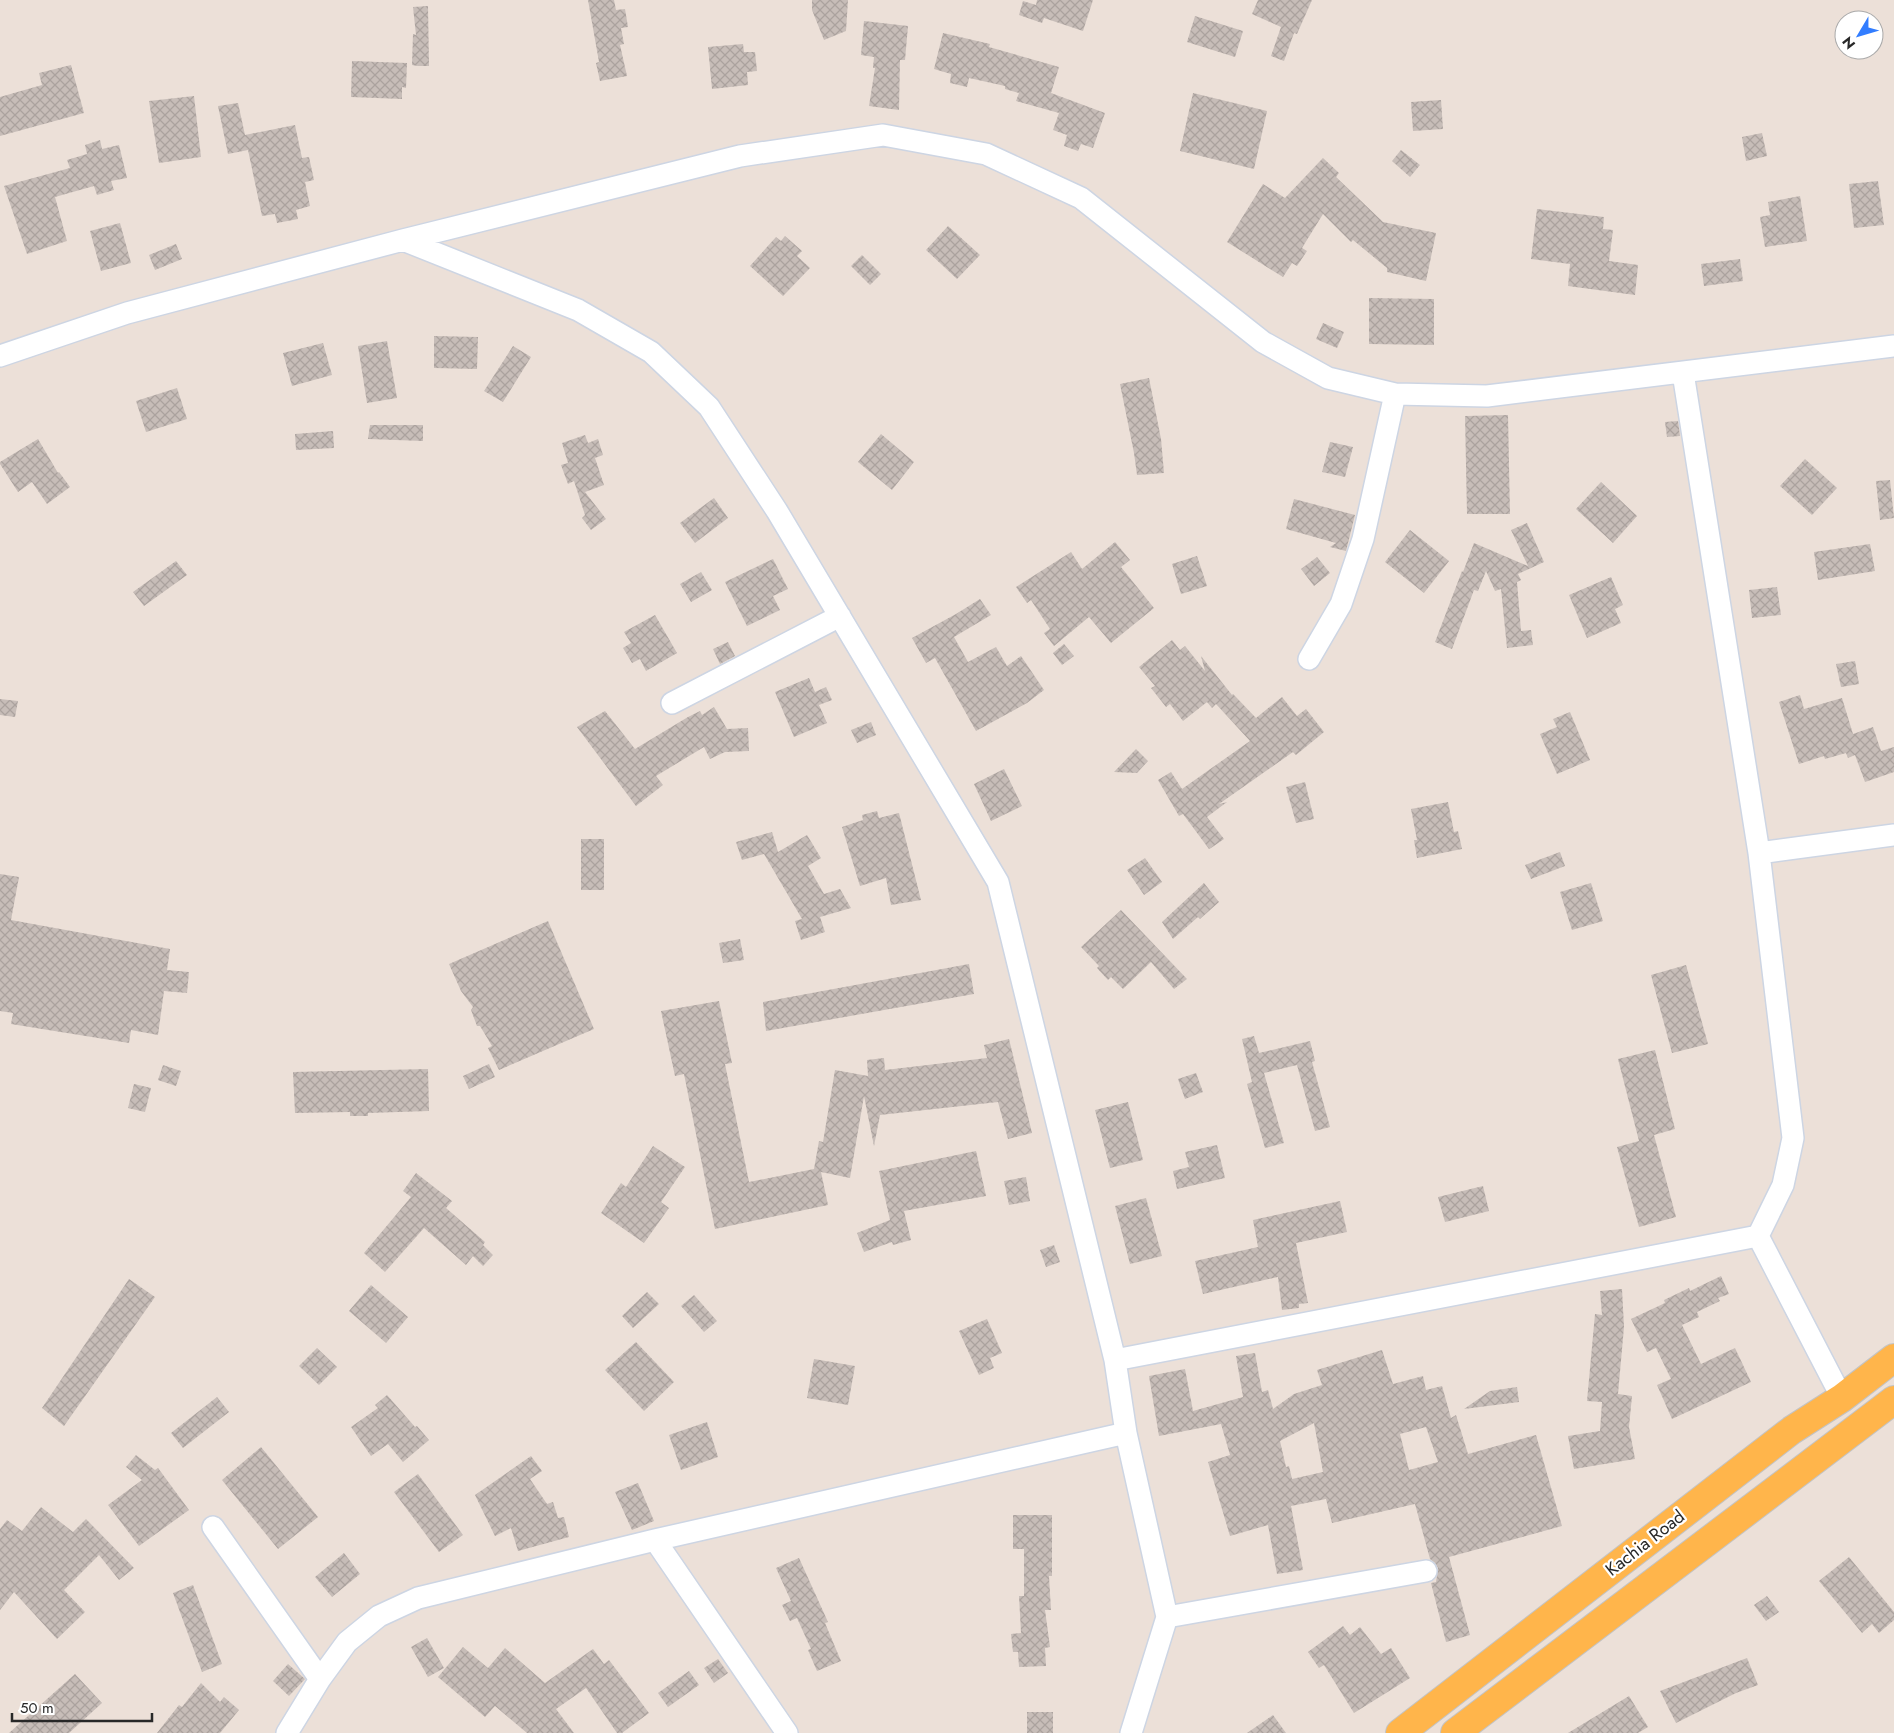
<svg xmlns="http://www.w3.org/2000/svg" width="1894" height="1733" font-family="Jost,sans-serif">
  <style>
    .building { fill: url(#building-cross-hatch); fill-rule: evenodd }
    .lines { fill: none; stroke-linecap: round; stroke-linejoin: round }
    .street-casing { stroke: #cdd5e3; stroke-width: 24 }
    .primary-casing { stroke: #c3c3c3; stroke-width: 30 }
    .street { stroke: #fff; stroke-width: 21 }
    .primary { stroke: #ffb54b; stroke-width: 28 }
    .labels { text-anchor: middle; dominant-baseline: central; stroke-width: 4.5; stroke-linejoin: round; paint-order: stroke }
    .street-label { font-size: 18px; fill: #282828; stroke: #fff }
  </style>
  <defs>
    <pattern id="building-cross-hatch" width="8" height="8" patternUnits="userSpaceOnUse" patternTransform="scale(1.25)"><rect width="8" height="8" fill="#c7bdb8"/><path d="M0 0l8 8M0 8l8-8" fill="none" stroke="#aba29e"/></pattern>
  </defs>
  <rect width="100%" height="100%" fill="#ece0d8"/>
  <!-- building -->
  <path class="building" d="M588,0H614L616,10L625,9L628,27L621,28L624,44L620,45L627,76L600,81L596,63L599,62Z
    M812,0H848L846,31L824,40L812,10Z
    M1037,0H1093L1083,31L1044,18L1042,23L1019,15L1023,1L1036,5Z
    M1258,0H1312L1297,34L1294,33L1284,61L1271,56L1281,27L1252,14Z
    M428,6L429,66H418L412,65L413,34L416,35L413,7Z
    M1195,16L1243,31L1235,57L1187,42Z
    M864,21L908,26L905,60H900L899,110L869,106L875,68H873L874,57L861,55Z
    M943,33L990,44L989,47L1059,67L1051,93L1105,113L1093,148L1081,144L1078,151L1064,146L1067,135L1053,130L1059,113L1016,101L1019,93L1005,89V86L969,78L967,87L950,83L951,74L934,69Z
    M743,44L744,52H755L757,71L747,72L748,85L712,89L708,47Z
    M352,61L407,63L406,88L402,87V99L351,97Z
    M71,65L84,113L0,136V97L42,85L39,73Z
    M1193,93L1267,111L1254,169L1180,151Z
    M194,96L201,157L159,163L149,101Z
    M1441,100L1443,129L1413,131L1411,102Z
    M238,103L245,135L295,125L302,158L309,157L314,180L305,182L310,206L296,210L298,219L277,223L275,214L262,216L248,150L228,154L218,106Z
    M1762,133L1767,156L1746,161L1742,137Z
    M100,140L102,149L119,145L127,178L111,181L114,190L97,195L94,186L55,197L67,241L27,254L4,186L70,168L67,160L87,154L85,145Z
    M1401,150L1420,165L1410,177L1392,161Z
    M1323,158L1339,173L1336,177L1383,222L1436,233L1426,281L1387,272V268L1353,240L1351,242L1323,214L1302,248L1307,251L1297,266L1292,263L1283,277L1227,242L1263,184L1285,198Z
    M1878,181L1884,225L1854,228L1849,184Z
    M1800,196L1807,241L1765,247L1760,217L1770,215L1768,202Z
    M1537,209L1604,217L1603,229L1613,230L1609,261L1638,265L1635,295L1568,286L1570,264L1531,259Z
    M120,223L131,263L101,271L90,231Z
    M948,226L980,255L957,279L926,250Z
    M785,236L802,251L797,256L810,268L783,296L750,266L776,237L781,241Z
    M176,244L182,259L155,270L149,255Z
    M862,255L881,274L870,285L851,266Z
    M1740,259L1743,281L1704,286L1701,264Z
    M1369,298L1434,299V345L1369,344Z
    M1323,323L1344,332L1337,348L1316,339Z
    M434,336L478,337L477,369L434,368Z
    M387,341L397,398L367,403L358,346Z
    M323,343L332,375L292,386L283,353Z
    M513,346L531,357L503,402L484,391Z
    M1149,378L1161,439L1164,473L1137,475L1134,453L1120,384Z
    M177,388L187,419L146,432L136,401Z
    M1508,415L1510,514H1467L1465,416Z
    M1678,421L1680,436L1667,437L1665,422Z
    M370,425H423V441L368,439Z
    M333,431L334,448L296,450L295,434Z
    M881,434L914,462L892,490L858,462Z
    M585,435L588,443L598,439L603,455L595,458L604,485L585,492L606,519L591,530L582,518L585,515L574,481L568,484L561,465L568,463L562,443Z
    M38,439L58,473L59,472L70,487L47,504L32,482L18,492L0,464V462Z
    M1330,442L1353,447L1345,477L1322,472Z
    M1805,459L1837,488L1812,515L1780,486Z
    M1890,480L1894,518L1880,520L1876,481Z
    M1601,482L1637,516L1613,543L1576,509Z
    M714,498L728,518L695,543L680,523Z
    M1294,499L1355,515L1346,551L1330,547L1336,543L1286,529Z
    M1527,523L1544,562L1518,574L1521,580L1517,582L1521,631L1531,630L1533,645L1507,648L1501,589L1495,591L1486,571L1478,591L1474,590L1452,649L1435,642L1462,571L1463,572L1474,543L1528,566L1511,530Z
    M1410,530L1449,561L1424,593L1385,562Z
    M1115,542L1130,560L1121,567L1154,608L1111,643L1089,617L1054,646L1044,633L1050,629L1031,600L1027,603L1016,587L1071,552L1082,569Z
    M1870,544L1875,571L1818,580L1814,552Z
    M1197,556L1207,586L1181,594L1172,564Z
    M1317,557L1330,573L1314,586L1301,569Z
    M773,559L788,589L773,596L780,610L747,626L725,582Z
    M176,561L187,575L144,606L133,592Z
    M701,572L712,590L691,602L680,584Z
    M1611,577L1623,605L1615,609L1621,623L1587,638L1569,595Z
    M1777,587L1781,615L1752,618L1749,590Z
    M980,599L991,615L954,637L968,662L996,647L1007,666L1021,656L1044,690L1027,703L976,731L935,658L926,663L912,638L956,614Z
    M655,615L677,653L646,671L640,659L632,663L623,648L631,643L624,632Z
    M1172,640L1180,650L1185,646L1205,671L1201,656L1232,695L1233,694L1256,718L1282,697L1297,716L1306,709L1324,732L1296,755L1293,752L1219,804L1227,802L1207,817L1224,839L1211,848L1209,849L1183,814L1179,816L1158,780L1171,772L1182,789L1250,741L1216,704L1212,708L1207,702L1183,721L1170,704L1166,707L1151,688L1155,686L1139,667Z
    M728,642L735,656L720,664L713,649Z
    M1064,644L1074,656L1062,665L1053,653Z
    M1855,661L1859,684L1841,687L1836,664Z
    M809,678L815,692L826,687L832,700L819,705L827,723L794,737L775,692Z
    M1800,695L1804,709L1842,698L1853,734L1873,727L1881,751L1894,747V772L1865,782L1855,755L1848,758L1846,753L1825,759L1824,756L1799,764L1779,702Z
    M0,699L18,701L15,717L0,715Z
    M714,707L727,729L748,728L749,751L725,752L710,759L704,747L656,776L663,785L636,806L577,727L605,711L635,749L688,717L700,711L702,715Z
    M1570,712L1590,760L1557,774L1540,734L1557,727L1553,719Z
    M871,722L876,735L857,743L851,730Z
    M1136,749L1148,761L1137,773L1114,772Z
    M1004,769L1022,806L991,821L974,784Z
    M1305,782L1314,819L1296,823L1286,787Z
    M1448,802L1454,832L1458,831L1462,849L1417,858L1414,840H1417L1411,809Z
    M877,811L879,818L899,813L921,900L891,905L886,878L860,886L842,827L863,820L862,815Z
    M772,832L778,852L807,835L821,858L808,866L824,894L840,889L851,908L820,917L825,932L801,940L795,921L802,919L764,854L742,860L736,842Z
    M581,839H604V890H581Z
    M1560,852L1565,866L1531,879L1525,865Z
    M1145,858L1162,882L1144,895L1127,870Z
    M0,874L19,877L11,920L170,949L167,970L189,972L187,993L164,991L158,1035L131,1030L129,1043L11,1024L13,1013L0,1011Z
    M1204,883L1219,902L1200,919L1198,917L1173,939L1162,922Z
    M1591,883L1603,921L1572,930L1560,892Z
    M1121,910L1187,979L1174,989L1151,962L1123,989L1111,977L1108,980L1097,968L1099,966L1081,947Z
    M548,921L594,1029L499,1070L488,1048L492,1046L480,1026H477L471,1010L473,1007L461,991L449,964Z
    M740,939L744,960L723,963L719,943Z
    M969,964L974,994L766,1031L763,1002Z
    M1686,965L1708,1044L1672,1053L1651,975Z
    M719,1001L732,1063L725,1064L749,1182L814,1169L819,1141L823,1142L835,1070L868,1076L867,1060L884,1058L885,1070L987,1058L984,1045L1009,1039L1032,1133L1008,1139L998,1102L880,1115L874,1146L864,1096L850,1178L821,1172L828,1205L715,1229L684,1074L675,1076L661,1011Z
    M1254,1036L1259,1053L1310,1041L1315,1061L1312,1062L1330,1127L1315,1131L1297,1065L1264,1073L1284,1143L1265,1148L1247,1084L1252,1082L1242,1039Z
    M1655,1050L1675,1129L1654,1135L1676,1217L1639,1227L1617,1147L1639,1141L1618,1059Z
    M489,1064L495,1077L469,1089L463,1076Z
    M163,1065L181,1071L176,1086L158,1080Z
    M428,1069L429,1111L368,1113V1116H350V1112L295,1113L293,1072Z
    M1196,1073L1203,1092L1185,1099L1178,1079Z
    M134,1084L151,1088L145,1112L128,1108Z
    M1128,1102L1143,1160L1110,1168L1095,1110Z
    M1217,1145L1225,1178L1177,1189L1173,1171L1189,1167L1185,1152Z
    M653,1146L685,1167L661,1202L669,1208L644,1243L601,1213L621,1183L626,1187Z
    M976,1151L986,1196L904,1211L911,1240L893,1245L892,1242L864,1252L857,1233L890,1220L879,1171Z
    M416,1173L452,1201L446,1208L485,1242L483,1245L493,1255L483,1266L473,1256L466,1265L424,1228L385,1272L364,1253L411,1197L403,1191Z
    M1026,1177L1030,1201L1009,1205L1004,1181Z
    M1483,1186L1489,1211L1445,1222L1438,1197Z
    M1146,1198L1162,1256L1130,1264L1115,1206Z
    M1340,1201L1347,1232L1296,1243L1308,1303L1299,1304V1308L1282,1310L1278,1277L1203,1294L1195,1261L1258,1247L1253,1220Z
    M1054,1245L1060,1262L1046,1267L1040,1250Z
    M1721,1276L1729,1294L1718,1298L1720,1301L1697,1312L1699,1317L1682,1325L1701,1364L1735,1348L1751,1382L1672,1419L1657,1385L1671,1379L1656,1348L1647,1352L1631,1319L1665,1303L1664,1300L1689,1288L1690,1291Z
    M129,1279L155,1297L64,1426L42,1408Z
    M371,1285L408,1317L386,1343L349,1311Z
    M1622,1289L1624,1327L1618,1394L1632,1396L1629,1427L1635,1459L1574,1469L1568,1436L1600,1431L1602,1402L1587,1401L1595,1314L1602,1315L1600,1291Z
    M647,1292L659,1304L633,1328L622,1316Z
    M694,1295L717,1321L704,1332L681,1306Z
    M987,1319L1002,1353L990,1358L994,1368L979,1375L959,1331Z
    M636,1342L674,1382L644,1411L605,1370Z
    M317,1348L337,1367L319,1385L299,1366Z
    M1382,1350L1393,1384L1423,1376L1426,1390L1442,1386L1451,1418L1456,1415L1468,1454L1536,1435L1562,1526L1449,1557L1470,1635L1446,1642L1431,1583L1436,1582L1438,1568L1435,1563L1430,1559L1415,1504L1332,1523L1326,1499L1291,1506L1303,1570L1277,1574L1268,1525L1230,1536L1208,1462L1230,1455L1221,1424L1159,1436L1149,1376L1185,1369L1193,1411L1243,1397L1236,1356L1255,1353L1262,1392L1268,1390L1273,1409L1294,1394L1322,1385L1317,1370ZM1314,1423L1323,1472L1292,1479L1289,1466L1286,1467L1280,1441ZM1426,1427L1438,1462L1409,1470L1400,1434Z
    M814,1359L855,1366L848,1405L807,1398Z
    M1517,1387L1519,1402L1464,1409L1490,1391Z
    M387,1395L415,1427L417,1426L429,1440L403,1462L388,1444L371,1456L351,1427L378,1408L375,1405Z
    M217,1397L229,1412L183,1448L171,1433Z
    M707,1422L718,1457L681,1470L669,1435Z
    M261,1447L318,1517L278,1549L222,1480Z
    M136,1455L155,1470L158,1468L189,1510L139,1546L108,1505L142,1480L126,1467Z
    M531,1456L542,1471L530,1479L547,1504L553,1502L558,1518L564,1517L569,1537L518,1551L511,1528L495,1536L475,1495Z
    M418,1474L463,1535L439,1552L394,1492Z
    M638,1483L654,1521L632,1530L615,1492Z
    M41,1507L73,1532L86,1519L134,1568L119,1580L99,1555L64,1590L85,1612L57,1639L14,1592L0,1610V1529L7,1520L22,1531Z
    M1013,1515H1052V1576H1049L1051,1610H1045L1050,1647L1045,1648L1046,1666L1019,1667L1018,1652H1013L1011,1634L1021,1633L1019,1596H1024V1549H1013Z
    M344,1553L360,1574L332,1597L315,1577Z
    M1849,1557L1894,1612V1620L1879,1633L1872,1624L1862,1633L1819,1581Z
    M799,1558L828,1622L825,1623L841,1661L817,1671L808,1650L811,1649L797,1618L790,1621L782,1605L791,1601L776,1568Z
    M193,1585L222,1664L202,1672L173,1593Z
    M1767,1596L1779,1612L1766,1621L1754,1605Z
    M1343,1626L1350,1635L1360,1627L1381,1654L1391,1648L1410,1678L1354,1713L1324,1665L1319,1668L1308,1652Z
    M427,1638L444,1668L428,1677L411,1647Z
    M463,1647L488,1668L505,1648L545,1683L593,1649L604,1664L609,1660L649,1713L622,1733H617L586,1688L556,1709L574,1733H527L495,1706L485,1717L438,1677Z
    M1747,1658L1758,1685L1736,1693L1676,1723L1660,1691Z
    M718,1659L728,1673L714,1683L704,1668Z
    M288,1664L305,1679L289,1696L273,1681Z
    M689,1671L699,1685L668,1707L658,1693Z
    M75,1674L102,1703L69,1733H9Z
    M201,1683L220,1702L224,1697L239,1710L220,1733H157L179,1705L182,1707Z
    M1629,1696L1648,1727L1638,1733H1568Z
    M1027,1712H1053V1733H1027Z
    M1273,1715L1286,1733H1247Z"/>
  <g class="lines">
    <defs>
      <path id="street" d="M403,240L578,310L651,352L709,407L777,511L998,882L1115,1360L1126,1433L1167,1617L1131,1733
        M0,356L127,313L403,240L740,156L883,135L986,154L1081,198L1263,342L1328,378L1395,394L1487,396L1894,346
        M1683,373L1759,853L1793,1138L1783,1185L1758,1236L1842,1398
        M1309,659L1341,604L1363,539L1395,394
        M672,703L840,616
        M1759,853L1894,835
        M1115,1360L1758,1236
        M213,1527L320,1679
        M655,1540L787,1733
        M1167,1617L1426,1571
        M287,1733L320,1679L347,1642L379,1616L418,1598L655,1540L1126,1433"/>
      <path id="primary" d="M1400,1733L1792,1430L1842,1398L1894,1358
        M1455,1733L1894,1400"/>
    </defs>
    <!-- street casing -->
    <use href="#street" class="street-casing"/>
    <!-- primary casing -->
    <use href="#primary" class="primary-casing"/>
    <!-- street -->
    <use href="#street" class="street"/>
    <!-- primary -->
    <use href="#primary" class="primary"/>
  </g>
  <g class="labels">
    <!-- street labels -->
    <g class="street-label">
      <text transform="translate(1645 1543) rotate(-38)">Kachia Road</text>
    </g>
  </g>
  <!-- north arrow -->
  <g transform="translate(1859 35) rotate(232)"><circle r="24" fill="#ffffff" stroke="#a9a9a9"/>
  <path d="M0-4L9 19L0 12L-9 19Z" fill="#327dff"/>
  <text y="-8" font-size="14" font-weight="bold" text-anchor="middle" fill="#282828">N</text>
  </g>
  <!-- scale -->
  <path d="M12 1713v8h140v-8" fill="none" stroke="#282828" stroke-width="2.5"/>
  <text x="20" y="1713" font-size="15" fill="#282828" stroke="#ffffff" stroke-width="4" paint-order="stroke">50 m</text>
</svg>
